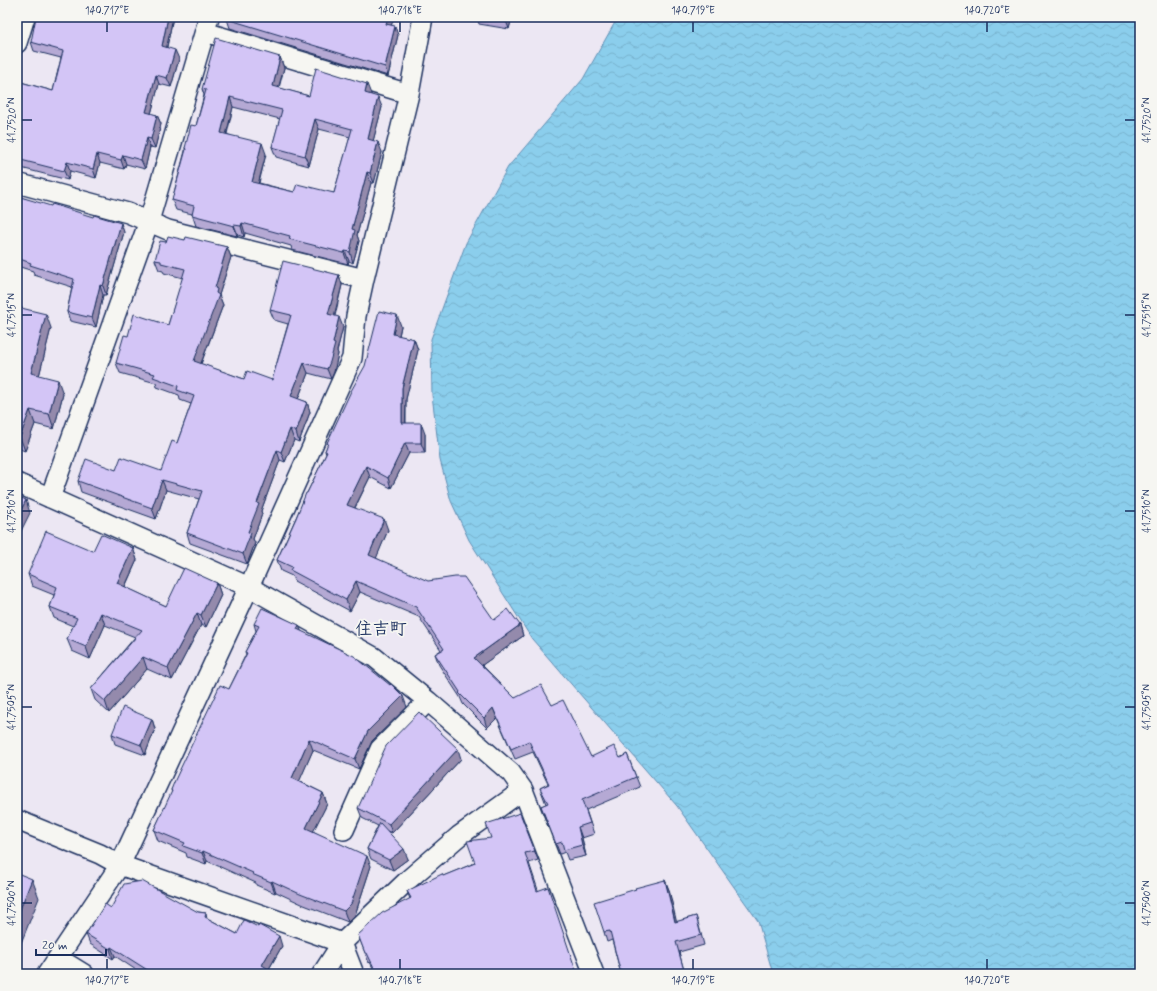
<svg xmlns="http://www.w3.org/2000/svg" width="1157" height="991" font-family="Mynerve,'Klee One',sans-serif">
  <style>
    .water { fill: url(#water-waves); stroke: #5e8eb3 }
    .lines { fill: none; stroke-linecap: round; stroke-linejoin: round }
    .minor-casing { stroke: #1b2f5e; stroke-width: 22 }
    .minor { stroke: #f6f6f2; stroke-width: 19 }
    .wall { fill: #b5a9d4; stroke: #1b2f5e; fill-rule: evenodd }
    .shaded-wall { fill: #948aac; stroke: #1b2f5e }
    .building { fill: #d3c5f6; stroke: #1b2f5e; fill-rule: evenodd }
    .ticks { fill: none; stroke: #1b2f5e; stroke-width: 1.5 }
    .labels { text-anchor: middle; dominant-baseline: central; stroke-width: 3.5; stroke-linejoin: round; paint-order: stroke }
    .quarter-label { font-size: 17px; font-weight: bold; fill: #1b2f5e; stroke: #f6f6f2 }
    .neatline { fill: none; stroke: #1b2f5e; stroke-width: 1.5 }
    .ticks-label { font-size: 10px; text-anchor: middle; fill: #1b2f5e }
  </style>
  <defs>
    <pattern id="water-waves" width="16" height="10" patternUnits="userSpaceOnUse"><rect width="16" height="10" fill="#8bceec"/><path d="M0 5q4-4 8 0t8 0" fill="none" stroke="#77b1cd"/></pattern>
  </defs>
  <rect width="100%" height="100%" fill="#ece7f3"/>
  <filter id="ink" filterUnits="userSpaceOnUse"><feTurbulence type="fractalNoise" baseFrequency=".025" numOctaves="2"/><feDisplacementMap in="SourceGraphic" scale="8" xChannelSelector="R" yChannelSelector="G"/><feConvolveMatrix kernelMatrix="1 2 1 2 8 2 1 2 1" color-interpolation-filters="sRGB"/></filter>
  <g filter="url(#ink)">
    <!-- water -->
    <path class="water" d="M618,17H1140V974H773L758,921L677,806L532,639L469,540L451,501L440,460L432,395L431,339L466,243L508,167L583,79Z"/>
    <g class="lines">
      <defs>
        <path id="minor" d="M205,32L409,94
          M17,43L25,17
          M17,183L128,213L168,230L364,279
          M17,483L249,587L374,657L428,701L511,773L523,790L594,974
          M50,498L149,221L209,17
          M17,820L100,854L120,865L342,943L354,974
          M344,830L380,749L428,701
          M58,958L84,974
          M47,974L120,865L249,587L352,358L356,316L364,279L409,94L423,17
          M322,974L342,943L409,879L459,836L523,790"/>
      </defs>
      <!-- minor casing -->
      <use href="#minor" class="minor-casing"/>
      <!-- minor -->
      <use href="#minor" class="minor"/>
    </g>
    <!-- wall -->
    <path class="wall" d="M173,17L167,47L179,59L171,87L159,84L151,114L157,115L161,124L155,148L150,147L145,169L126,164L124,169L100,163L96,178L70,171L68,180L17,167V81L53,91L61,58L34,51L31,42Z
      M227,17H394L391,25L398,35L388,76L230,28L227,19Z
      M477,17H512L509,29L479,24Z
      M280,57L284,68L279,88L309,96L371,94V95L382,107L373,141L382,152L374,183H371L357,235L359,241L353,263L349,261L348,264L292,250L291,246L245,233L244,237L238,235L237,236L196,226L192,214L176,210L172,200L185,151V148L196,126L204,95L202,89ZM233,107L280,119L272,147L276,157L309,166L319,129L350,137L334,193L294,192L259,183L266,154L227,134Z
      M17,196L124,232L106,295H103L96,327L70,321L67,312L72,287L34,275L33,271L17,266Z
      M185,240L227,247L231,257L219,295L223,305L201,364L244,379L272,380L288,324L274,320L270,310L339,275L342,285L335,316L343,327L337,351L338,354L334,372L331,379L308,373L298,399L307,402L310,412L299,442L294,440L285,462L280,460L261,511L262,514L253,539L255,543L247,564L190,543L187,533L199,499L166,490L156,519L81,492L78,481L116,470L161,471L177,443L191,404L180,400L179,395L157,387L156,383L120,373L116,363L128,336L168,325L183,278L164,273L163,271L159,270L155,260L166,242Z
      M17,307L51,328L39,376L63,394L54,429L35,424L25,451L17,448Z
      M401,326L399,336L414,339L418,350L406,399V423L425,434V453H409L391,488L370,477L355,508L388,530L376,558L494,620L520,625L523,636L482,665L515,698L552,705L591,757L620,758L627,754L640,787L586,810L594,834L582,838L586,856L568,860L565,852L560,854L541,806L546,804L540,788L548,784L533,752L515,759L497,718L487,728L463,704L460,697L439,665L435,654L441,650L419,617L360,592L350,611L294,581L292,576L281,571L277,560L307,493L326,454L325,451L328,444L327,443Z
      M133,548L137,560L125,587L166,606L217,583L221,595L206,627L201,625L172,680L147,669L109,713L95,700L91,689L135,637L105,625L90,659L72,651L67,639L73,626L54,618L50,607L54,595L32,586L28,574L93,551Z
      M254,624L301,631L407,707L372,741L359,769L313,750L299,781L323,793L327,804L313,831L371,866L355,915L348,922L304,905L276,892L275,893L256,885V883L207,861L206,864L187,857L186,853L158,841L154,830L172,793L171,790L229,689L246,654L245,652L256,631Z
      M152,719L155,729L145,755L115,744L112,734Z
      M461,759L392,833L387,831L408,859L393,870L371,859L367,849L378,826L362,818L358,808Z
      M520,813L538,860L529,863L538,890L577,974H376L370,962L369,963L358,935L410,899L407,891L475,863L491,838Z
      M665,880L669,890L676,922L696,916L699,926L704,945L679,952L685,974H621L612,940L607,942L604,932Z
      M111,908L198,912L206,913L207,918L237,934L282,946L269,969L277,974H142L115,956L113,959L90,944L86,934Z"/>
    <!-- shaded-wall -->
    <path class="shaded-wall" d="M168,17H173L165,55L162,46Z
      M388,17H394L389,33L386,24Z
      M505,17H512L509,29L505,18Z
      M395,26L398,35L388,76L385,67Z
      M175,50L179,59L171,87L167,78Z
      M280,57L284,68L276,96L273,86Z
      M156,75L159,84L149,121L146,112Z
      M367,84L371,94L368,104L365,93Z
      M230,97L233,107L224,143L221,133Z
      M378,97L382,107L371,149L368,139Z
      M157,115L161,124L155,148L151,139Z
      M315,119L319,129L309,166L305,156Z
      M147,138L150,147L145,169L141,160Z
      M378,142L382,152L374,183L370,173Z
      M262,143L266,154L256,192L252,182Z
      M97,154L100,163L96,178L93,169Z
      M123,155L126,164L124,169L121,160Z
      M67,162L70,171L68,180L64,171Z
      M367,172L371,183L357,235L359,241L353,263L350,252L352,229Z
      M121,223L124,232L106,295L103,286Z
      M242,223L245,233L244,237L241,226Z
      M234,225L238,235L237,236L234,226Z
      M227,247L231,257L219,295L223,305L198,371L194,361L216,293L215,288Z
      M345,251L349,261L348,264L344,253Z
      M339,275L342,285L332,324L328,314Z
      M100,285L103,295L96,327L92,318Z
      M46,314L51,328L36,388L31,373Z
      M397,315L401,326L397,345L393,334Z
      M339,317L343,327L337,351L338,354L334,372L331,379L327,369Z
      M414,339L418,350L406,399L405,434L402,423V388Z
      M304,363L308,373L295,407L291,396Z
      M58,380L63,394L54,429L49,414Z
      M307,402L310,412L299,442L296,432Z
      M30,410L35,424L25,451L20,437Z
      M421,423L425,434V453L421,443Z
      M290,429L294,440L285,462L281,452Z
      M405,443L409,453L391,488L388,478Z
      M277,450L280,460L261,511L262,514L253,539L255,543L247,564L243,554L248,532L257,503Z
      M366,466L370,477L351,515L347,505Z
      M162,480L166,490L156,519L152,508Z
      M26,500L30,513L17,539V518Z
      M384,519L388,530L373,566L369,555Z
      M133,548L137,560L121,595L117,583Z
      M356,581L360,592L350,611L346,600Z
      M217,583L221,595L206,627L201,615Z
      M101,613L105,625L90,659L86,647Z
      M197,613L201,625L172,680L168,668Z
      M299,625L303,636L297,629Z
      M520,625L523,636L478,668L474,658Z
      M143,657L147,669L109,713L105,701Z
      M403,696L407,707L372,741L359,769L355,759L368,731Z
      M493,708L497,718L487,728L484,718Z
      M152,719L155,729L145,755L141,745Z
      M309,739L313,750L296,789L292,778Z
      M458,749L461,759L392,833L389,824Z
      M323,793L327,804L310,838L306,828Z
      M578,827L582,838L586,856L582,845Z
      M404,849L408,859L393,870L389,860Z
      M203,851L207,861L206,864L202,853Z
      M367,856L371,866L355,915L348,922L344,911Z
      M32,879L39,898L17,953V917Z
      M665,880L669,890L679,932L675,922Z
      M272,881L276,892L275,893L271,882Z
      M279,936L282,946L266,974L262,965Z
      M111,947L115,956L113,959L110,949Z"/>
    <!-- building -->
    <path class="building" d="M36,17H168L162,46L175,50L167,78L156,75L146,112L157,115L151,139L147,138L141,160L123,155L121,160L97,154L93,169L67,162L64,171L17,159V81L53,91L63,51L31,42Z
      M227,17H388L386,24L395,26L385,67L227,19Z
      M216,38L280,57L273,86L309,96L316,68L367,84L365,93L378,97L368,139L378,142L370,173L367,172L352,229L355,230L350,252L345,251L344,253L289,239L290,236L242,223L241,226L234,225V226L192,215L194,206L172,200L186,149L185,148L191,125L196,126L206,90L202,89ZM230,97L282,110L272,147L305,156L315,119L352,129L334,193L297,184L294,192L252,182L262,143L221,133Z
      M17,196L51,206L52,204L93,217L94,215L121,223L103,286L100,285L92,318L67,312L74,279L30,265L31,263L17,258Z
      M168,236L185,240L186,237L227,247L215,288L217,289L216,293L219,295L194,361L244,379L247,371L272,380L291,315L270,310L283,261L339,275L328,314L339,317L333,343L335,344L330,362L327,369L304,363L291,396L307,402L296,432L290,429L281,452L277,450L257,503L259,504L248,532L251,533L243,554L187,533L202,491L162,480L152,508L78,481L86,459L116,470L121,457L161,471L172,441L177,443L194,396L177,390L178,386L153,377L155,374L116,363L124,335L128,336L134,314L168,325L185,269L161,263V261L155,260L160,241L166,242Z
      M17,307L46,314L31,373L58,380L49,414L30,410L20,437L17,436Z
      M379,311L397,315L393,334L414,339L402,388V423H421V443H405L388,478L366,466L347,505L384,519L369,555L428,581L455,577H464L494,620L508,609L520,625L474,658L515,698L541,685L552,705L563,700L591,757L614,746L620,758L627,754L636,777L582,800L590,823L578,827L582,845L564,850L562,842L556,844L541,806L548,803L540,788L549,784L529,741L511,749L493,708L484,718L459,693L460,692L435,654L444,649L416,607L356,581L346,600L290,570L292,567L277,560L296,518L306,493H307L327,452L325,451L328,443H327L351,391L365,366Z
      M17,496L26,500L17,518Z
      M46,531L93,551L101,534L133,548L117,583L166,606L184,568L217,583L201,615L197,613L168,668L143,657L105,701L91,689L142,630L101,613L86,647L67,639L77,618L50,607L57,587L28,574Z
      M262,608L299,625L297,629L354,656L390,685L391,684L403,696L368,731L355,759L309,739L292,778L323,793L306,828L367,856L351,904L344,911L300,894L272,881L271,882L252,874L253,873L203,851L202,853L183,846L185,843L154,830L172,791L171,790L175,780L220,685L229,689L247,653L245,652L259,626L254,624Z
      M123,707L152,719L141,745L112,734Z
      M419,712L458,749L389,824L358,808L386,746Z
      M520,813L535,851L525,853L537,891L548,887L577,974H377L367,953H365L358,935L382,913L411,898L407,891L442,874L443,876L475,863L467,841L491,838L486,824Z
      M380,823L404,849L389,860L367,849Z
      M17,873L32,879L17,917Z
      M665,880L675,922L696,916L701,935L676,942L685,974H621L610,931L604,932L594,902L636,889L635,888Z
      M142,881L198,912L206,913L205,917L237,934L244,920L258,927L259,925L279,936L262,965L277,974H152L149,972V971L111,947L110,949L86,934L105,904L111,908L124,884Z"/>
  </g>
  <!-- ticks -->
  <path class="ticks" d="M107,22V32M400,22V32M693,22V32M987,22V32M22,120H32M1125,120H1135M22,315H32M1125,315H1135M22,511H32M1125,511H1135M22,707H32M1125,707H1135M22,903H32M1125,903H1135M107,959V969M400,959V969M693,959V969M987,959V969"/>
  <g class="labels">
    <!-- quarter labels -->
    <g class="quarter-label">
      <text x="381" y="629">住吉町</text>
    </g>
  </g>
  <!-- margin -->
  <rect width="1157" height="991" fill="none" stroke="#f6f6f2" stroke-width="44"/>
  <!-- scale -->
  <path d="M36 949v6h70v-6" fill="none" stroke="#1b2f5e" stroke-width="2"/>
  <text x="42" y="949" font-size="12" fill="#1b2f5e" stroke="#f6f6f2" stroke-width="3" paint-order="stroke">20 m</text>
  <rect x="22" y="22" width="1113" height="947" class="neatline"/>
  <g class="ticks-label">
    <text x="107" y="14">140.717°E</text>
    <text x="400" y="14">140.718°E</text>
    <text x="693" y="14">140.719°E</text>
    <text x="987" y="14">140.720°E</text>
    <text transform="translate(11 120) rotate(-90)" y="4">41.7520°N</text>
    <text transform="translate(1146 120) rotate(-90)" y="4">41.7520°N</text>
    <text transform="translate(11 315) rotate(-90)" y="4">41.7515°N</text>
    <text transform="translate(1146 315) rotate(-90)" y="4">41.7515°N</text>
    <text transform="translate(11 511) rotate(-90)" y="4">41.7510°N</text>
    <text transform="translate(1146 511) rotate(-90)" y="4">41.7510°N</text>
    <text transform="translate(11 707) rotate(-90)" y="4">41.7505°N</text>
    <text transform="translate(1146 707) rotate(-90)" y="4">41.7505°N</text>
    <text transform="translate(11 903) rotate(-90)" y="4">41.7500°N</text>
    <text transform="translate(1146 903) rotate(-90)" y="4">41.7500°N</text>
    <text x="107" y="984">140.717°E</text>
    <text x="400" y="984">140.718°E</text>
    <text x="693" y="984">140.719°E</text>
    <text x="987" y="984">140.720°E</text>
  </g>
</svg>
